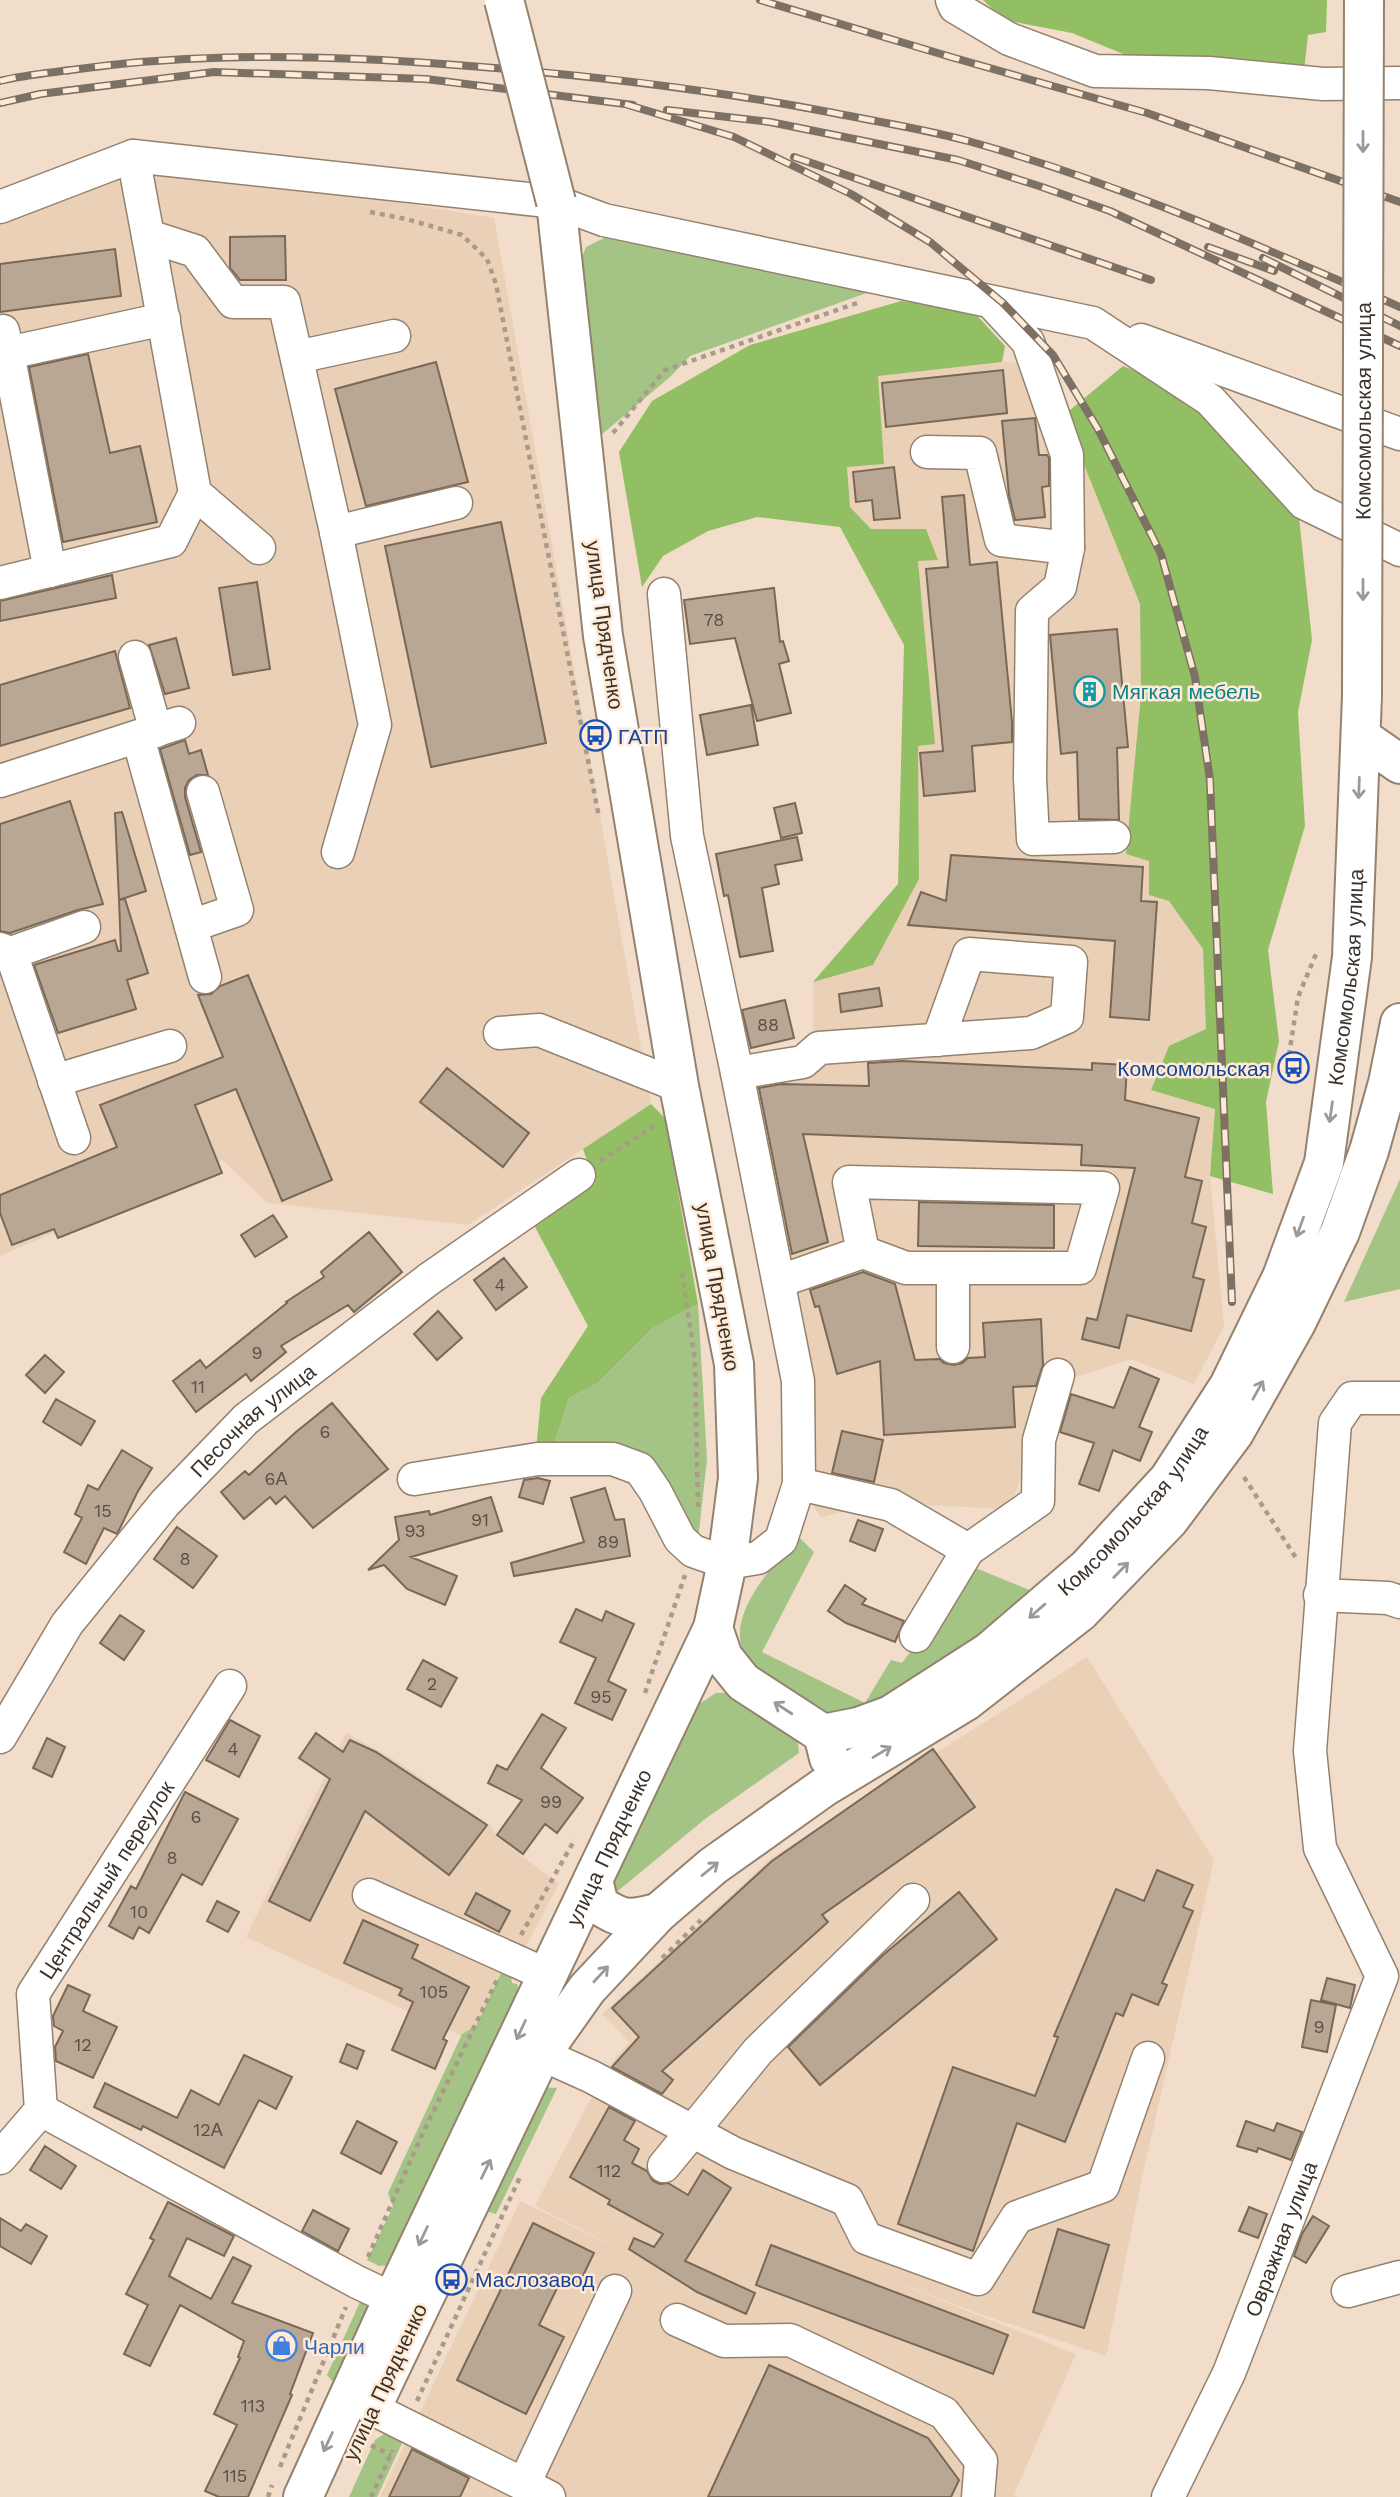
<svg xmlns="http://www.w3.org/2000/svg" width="1400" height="2497" font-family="'Work Sans',sans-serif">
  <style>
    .built { fill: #ead0b7 }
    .green { fill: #a3c485 }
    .forest { fill: #92be64 }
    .building { fill: #b9a693; stroke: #796856; stroke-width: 2 }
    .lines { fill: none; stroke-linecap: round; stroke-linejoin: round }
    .minor-casing { stroke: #94826f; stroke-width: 35 }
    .major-casing { stroke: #94826f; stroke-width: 42 }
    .path { stroke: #a99a8a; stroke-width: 4.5; stroke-dasharray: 5 5; stroke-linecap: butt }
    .minor { stroke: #fff; stroke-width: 32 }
    .major { stroke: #fff; stroke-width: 38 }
    .rail-casing { stroke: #7d7064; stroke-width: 8 }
    .rail { stroke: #ffead6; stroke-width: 5; stroke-dasharray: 16; stroke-linecap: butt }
    .major-bridge-casing { stroke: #94826f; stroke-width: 42; stroke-linecap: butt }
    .major-bridge { stroke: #fff; stroke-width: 38 }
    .oneway { stroke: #9d9995 }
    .labels { text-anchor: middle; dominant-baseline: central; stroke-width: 5; stroke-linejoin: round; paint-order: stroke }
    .number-label { font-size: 18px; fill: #5a5045 }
    .street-label { font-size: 21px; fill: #3b332b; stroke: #ffead6 }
    .culture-label { font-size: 21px; fill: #0d838f; stroke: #ffead6; text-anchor: start }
    .transit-label { font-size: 21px; fill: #164399; stroke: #ffead6; text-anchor: start }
    .shop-label { font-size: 21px; fill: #366cbe; stroke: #ffead6; text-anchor: start }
  </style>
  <rect width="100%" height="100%" fill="#f1ddc9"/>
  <!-- built -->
  <path class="built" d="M137,160L494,218L651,1104L468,1225L267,1203L223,1160L0,1256V207Z
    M1002,362L1050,364L1064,415L1140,604L1141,695L1149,861L1169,901L1203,949L1206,1029L1169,1046L1151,1089L1215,1109L1210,1176L1224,1326L1194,1384L1131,1359L1062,1382L1008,1509L879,1503L821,1517L808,1499L816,1419L794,1289L742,1066L813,1051V982L873,965L919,879L918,746L935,743L918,561L937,560L925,529H871L850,507L847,467L884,463L877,376Z
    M1087,1657L1214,1860L1141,2182L1106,2356L983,2315L870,2272L1076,2354L1014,2494L1017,2497H380L520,2201L641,2259L535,2206L606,2069L629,2042L602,2014L771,1858Z
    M346,1733L392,1758L490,1825L497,1837L559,1884L475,2042L246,1937Z"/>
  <!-- green -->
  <path class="green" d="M614,233L878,289L690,356L670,377L600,436L576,273L586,247Z
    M1400,1179V1289L1344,1302Z
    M698,1304L707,1459L698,1540L667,1488L552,1451L569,1398L598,1383L653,1328Z
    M798,1536L814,1552L762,1652L865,1703L891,1660L902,1663L973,1567L1032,1591L957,1656L872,1706L829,1717C811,1705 793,1693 775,1681C768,1677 758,1672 752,1666C715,1622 772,1569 798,1536Z
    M716,1693H736L797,1737L799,1753L705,1819L613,1895L607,1889L699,1704Z
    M503,1969L510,1970L512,1983L517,1984L520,1993L391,2265L379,2266L367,2260L393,2207L388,2193L462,2034L476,2026Z
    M539,2087L557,2088L496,2214L479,2209Z
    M365,2291L376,2297L340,2381H332L327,2375Z
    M384,2434L404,2439L377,2497H349L375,2440Z"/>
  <!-- forest -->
  <path class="forest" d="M983,0H1327L1326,32L1308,35L1304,71L1143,62L1072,33L1004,20Z
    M901,301L971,309L1005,346L1002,362L878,376L884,464L847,467L850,507L871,529H926L938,560L918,561L935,744L918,746L919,879L873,965L813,982L898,884L904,645L840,527L757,517L708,531L663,556L642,587L619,452L652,401L750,345Z
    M1123,366L1197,396L1298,508L1312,640L1298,712L1305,826L1268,950L1279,1041L1266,1102L1273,1194L1210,1176L1215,1109L1151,1090L1169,1046L1206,1029L1203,949L1169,901L1149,895V861L1126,854L1141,695L1140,604L1064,415Z
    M651,1104L665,1118L698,1304L653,1328L598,1383L569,1398L552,1451L536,1450L541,1398L588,1326L535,1227L595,1183L583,1149Z"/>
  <!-- building -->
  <path class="building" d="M285,236L286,280H240L230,268V237Z
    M115,249L121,296L0,312V264Z
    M88,354L110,453L140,446L157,522L63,542L29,367Z
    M436,362L468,482L366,506L335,389Z
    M1003,370L1007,413L886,427L882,383Z
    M1035,418L1039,455H1047L1049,458V486L1042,487L1045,517L1015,520L1009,495L1002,421Z
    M894,467L900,518L874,520L872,500L856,502L853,472Z
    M964,495L970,565L997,562L1012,722V742L972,746L975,791L924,796L920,753L943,751L926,569L948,567L942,497Z
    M501,522L546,743L431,767L385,546Z
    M112,575L116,598L0,621V601Z
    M257,582L270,669L233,675L219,588Z
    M774,588L780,642L783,641L789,661L779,664L791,713L757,721L735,638L690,644L684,600Z
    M1117,629L1128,747L1117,748L1119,820L1079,819L1077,752L1061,754L1050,635Z
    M176,638L189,688L165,694L149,645Z
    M115,651L130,708L0,746V685Z
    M751,705L758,745L707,755L700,715Z
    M185,740L189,754L201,750L208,775H197L189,780L185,788V797L201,852L190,855L160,749Z
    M70,801L103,904L78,910L10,933L0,931V824Z
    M795,803L802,833L781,838L774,808Z
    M122,812L146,891L119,900L115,813Z
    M797,837L802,860L775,865L779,884L762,888L773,951L740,957L728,895L724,896L716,854Z
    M951,855L1143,867L1141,901L1157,902L1149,1020L1110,1017L1115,941L908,925L921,892L946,901Z
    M125,899L148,973L127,980L136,1009L58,1033L34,965L115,940L118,951H121L119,900Z
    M248,975L332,1180L282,1201L236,1089L195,1105L222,1173L58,1238L54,1229L12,1245L0,1213V1195L117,1147L100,1105L223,1057L198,995L211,994L220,986Z
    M879,988L882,1006L841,1012L839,994Z
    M785,1000L794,1038L751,1048L742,1010Z
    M902,1061L1092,1070V1063L1127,1065L1125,1100L1199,1118L1185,1177L1202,1181L1192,1223L1206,1227L1193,1277L1204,1280L1191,1331L1127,1315L1119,1348L1082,1339L1087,1318L1097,1320L1135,1168L1081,1165L1082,1145L803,1134L828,1242L792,1254L759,1088L781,1084L869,1086L868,1063Z
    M447,1068L529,1133L503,1167L420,1102Z
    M919,1202L1054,1205V1248L918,1246Z
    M273,1215L287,1237L255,1257L241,1235Z
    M369,1232L402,1272L354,1312L348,1305L281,1346L286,1352L251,1381L246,1374L196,1412L173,1381L200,1360L206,1368L287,1303L286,1302L324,1277L321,1272Z
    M504,1258L527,1287L496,1310L474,1280Z
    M863,1272L895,1284L915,1360L940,1359L944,1363L954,1365L962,1363L968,1358L985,1357L983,1323L1041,1319L1043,1365L1036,1386L1013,1387L1015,1427L884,1435L880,1361L837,1374L819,1306L815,1307L810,1290Z
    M438,1311L462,1338L437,1360L414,1334Z
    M45,1355L64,1372L45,1393L26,1375Z
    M1130,1367L1159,1379L1139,1427L1152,1432L1140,1461L1113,1450L1099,1491L1079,1484L1094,1443L1060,1432L1071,1394L1114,1408Z
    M56,1399L95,1421L81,1445L43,1422Z
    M332,1403L388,1469L313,1528L285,1496L276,1504L270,1497L244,1519L221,1492L245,1471L249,1475L296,1432Z
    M842,1431L883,1440L874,1482L832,1473Z
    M122,1450L152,1468L137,1493L119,1530L117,1534L104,1528L86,1564L64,1552L82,1518L75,1514L88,1485L98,1490Z
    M538,1478L550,1481L543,1504L519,1497L524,1480Z
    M605,1488L615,1520L624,1519L630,1556L514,1576L511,1563L584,1542L571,1498Z
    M491,1497L502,1531L411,1557L457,1576L445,1605L407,1589L384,1565L368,1570L399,1540L395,1517L429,1511L430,1515Z
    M858,1520L883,1529L875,1551L850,1541Z
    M177,1527L217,1556L193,1588L154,1559Z
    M845,1585L866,1599L862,1604L904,1621L895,1642L846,1623L828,1611Z
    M576,1609L602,1621L606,1611L634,1624L608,1681L626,1690L612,1720L575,1703L596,1658L560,1642Z
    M120,1615L144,1631L124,1660L100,1643Z
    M423,1660L457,1678L441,1707L407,1689Z
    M542,1714L566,1728L541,1768L583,1798L557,1833L545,1824L523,1854L497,1835L522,1800L488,1783L497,1765L507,1770Z
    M230,1720L260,1736L239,1777L206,1760Z
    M316,1733L343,1752L350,1740L376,1752L487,1825L449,1875L365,1811L310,1921L269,1901L330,1779L299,1758Z
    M47,1738L65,1747L52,1777L33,1768Z
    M933,1749L975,1807L822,1915L828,1922L662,2071L673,2080L662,2094L612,2067L639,2037L612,2008L772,1861Z
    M185,1792L238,1819L202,1885L182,1874L149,1933L139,1927L133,1939L109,1926L131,1886L136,1889Z
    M1157,1870L1193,1885L1183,1907L1193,1911L1162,1983L1167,1985L1158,2005L1132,1994L1123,2016L1116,2013L1065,2142L1017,2123L973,2251L898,2224L953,2067L1035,2096L1058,2037L1054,2036L1116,1889L1144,1901Z
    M959,1892L997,1939L820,2085L788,2047L883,1955Z
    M476,1893L510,1911L499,1932L465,1914Z
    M217,1901L239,1912L228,1932L207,1921Z
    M363,1920L418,1945L412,1958L469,1987L443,2039L447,2041L435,2069L392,2050L413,2002L399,1995L402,1989L344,1963Z
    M1327,1978L1355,1985L1350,2008L1321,2000Z
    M68,1985L90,1995L83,2011L117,2027L93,2078L56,2061L55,2047L63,2031L54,2026L53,2016Z
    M1311,2000L1336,2005L1327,2052L1302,2047Z
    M347,2044L364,2051L357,2069L340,2062Z
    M244,2055L292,2077L276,2109L259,2100L224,2168L143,2126L141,2130L94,2107L105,2083L177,2118L191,2090L219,2105Z
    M609,2107L635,2121L624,2140L639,2149L632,2163L647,2171L653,2181L660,2184L668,2183L688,2195L703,2170L731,2188L685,2261L755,2293L746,2314L697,2292L629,2249L634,2238L654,2247L663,2234L608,2204L610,2200L570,2177Z
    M357,2121L397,2142L381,2174L341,2153Z
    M1246,2121L1274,2131L1277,2123L1302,2132L1291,2160L1258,2148L1257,2152L1237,2146Z
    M45,2146L76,2166L61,2189L30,2170Z
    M168,2202L234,2236L224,2256L187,2238L169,2276L211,2299L233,2257L251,2266L232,2303L313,2333L290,2394L292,2395L248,2497H219L205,2491L237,2425L214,2414L240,2358L238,2357L244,2341L180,2305L150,2366L124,2354L148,2305L126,2294L154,2240L150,2238Z
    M1249,2207L1267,2214L1258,2238L1239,2231Z
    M313,2210L349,2229L338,2251L302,2231Z
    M1313,2216L1329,2226L1306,2263L1294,2256L1302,2234Z
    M0,2218L21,2231L26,2224L47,2236L31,2264L0,2246Z
    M533,2223L594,2253L578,2286L562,2278L539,2325L564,2337L526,2414L457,2380Z
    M1058,2229L1109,2245L1084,2328L1033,2312Z
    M771,2245L1008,2335L993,2374L756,2285Z
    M769,2365L928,2438L959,2480L951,2497H708Z
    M412,2449L469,2478L460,2497H389Z"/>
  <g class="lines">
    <defs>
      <g id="minor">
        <path d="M952,0L955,7L1009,39L1095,71L1209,73L1323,84L1400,83"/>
        <path d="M133,156L148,236L195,251L233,302H284L336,532L375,725L338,852"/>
        <path d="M0,207L133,156L556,202L604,220L1093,323L1210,400L1304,503L1400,550"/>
        <path d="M148,236L195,493L259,548"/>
        <path d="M992,303L1028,342L1067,455L1068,548L1060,587L1032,611L1030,778L1033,839L1114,837"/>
        <path d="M0,332L3,331L8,353L50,571"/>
        <path d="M1141,340L1400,434"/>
        <path d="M8,353L164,319"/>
        <path d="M297,357L394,336"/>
        <path d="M927,452L980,453L1001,540L1068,548"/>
        <path d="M336,532L456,503"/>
        <path d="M0,583L171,541L195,493"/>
        <path d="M135,657L156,731"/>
        <path d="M138,737L205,977"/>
        <path d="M0,781L179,723"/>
        <path d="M191,926L237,910L203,792"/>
        <path d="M0,949L11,953L74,1138"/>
        <path d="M11,953L84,927"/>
        <path d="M500,1033L539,1030L679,1086"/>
        <path d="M737,1073L803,1062L819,1048L1031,1033L1067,1017L1071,962L969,954L938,1040"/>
        <path d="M54,1081L170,1046"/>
        <path d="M953,1269V1347"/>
        <path d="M780,1281L863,1252L906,1268H1080L1103,1188L849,1182L863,1252"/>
        <path d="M414,1479L538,1459H613L640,1469L655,1491L680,1539L693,1551L727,1563L758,1558L781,1540L799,1484L798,1381L737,1073L687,836L664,594"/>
        <path d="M799,1484L891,1505L968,1550"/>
        <path d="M1320,1595L1388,1598L1400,1602"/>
        <path d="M916,1636L968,1550L1038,1501L1039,1440L1058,1375"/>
        <path id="s1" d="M0,1737L67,1624L165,1503L246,1419L429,1279L579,1175"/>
        <path d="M369,1895L547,1975"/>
        <path d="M541,2054L592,2077L733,2153L847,2200L866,2238L978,2279L1017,2217L1103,2186L1148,2058"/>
        <path d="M41,2110L357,2282L393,2299"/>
        <path id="s2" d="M0,2158L41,2110L33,1994L230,1686"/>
        <path d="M664,2166L758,2051L913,1900"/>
        <path d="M1348,2291L1400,2277"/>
        <path d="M677,2320L724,2341L790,2340L944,2413L981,2461L978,2497"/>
        <path d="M371,2408L549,2497"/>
        <path d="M524,2484L615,2291"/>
        <path id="s3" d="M1168,2497L1229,2373L1382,1976L1320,1848L1310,1751L1335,1423L1352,1398H1400"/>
      </g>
      <g id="major">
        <path d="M1361,737L1400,764"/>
        <path d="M713,1628L723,1657L743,1682L823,1734L829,1758"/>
        <path id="s4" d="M823,1734L858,1727L891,1715L989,1652L1087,1568L1169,1479L1229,1386L1282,1277L1324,1163L1352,957L1362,695"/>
        <path d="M593,1880L599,1905C624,1921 629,1920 658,1913"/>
        <path d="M377,2396L541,2054L587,1989L658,1913L713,1866L824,1787L966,1701L1080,1612L1169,1520L1234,1433L1296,1323L1340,1232L1369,1151L1388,1083L1400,1023"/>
        <path id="s5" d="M303,2497L393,2299L713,1628L727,1563L738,1478L734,1364L679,1086L603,636L556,202"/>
      </g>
    </defs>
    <!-- minor casing -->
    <use href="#minor" class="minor-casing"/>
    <!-- major casing -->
    <use href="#major" class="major-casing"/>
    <!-- path -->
    <path class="path" d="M370,212L406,219L462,235L487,259L496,284L599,817
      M613,433L665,370L857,303
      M1289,1055L1298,997L1316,954
      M600,1161L657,1124
      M682,1273L695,1360L698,1512
      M1244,1477L1296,1558
      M645,1693L685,1575
      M521,1935L575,1839
      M662,1958L701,1920
      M368,2257L420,2139L497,1980
      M417,2401L520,2177
      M362,2441L391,2455
      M280,2467L346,2307
      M268,2497L272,2485
      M371,2497L393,2450"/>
    <!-- minor -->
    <use href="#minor" class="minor"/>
    <!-- major -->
    <use href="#major" class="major"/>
    <defs>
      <path id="rail" d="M760,0L951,57L1147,113L1400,202
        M0,81C23,75 48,73 71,70C175,55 278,55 382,60C533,69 685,84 834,113C879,122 924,129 968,141C1117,182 1259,246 1400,307
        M0,103L40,94L214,72L426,79L633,105
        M625,104L734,137L851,194L930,242L1003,303L1053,355L1098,429L1161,554L1195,677L1210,780L1232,1302
        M667,110L770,122L958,160L1042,187L1110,211L1400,346
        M794,157L1151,280
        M1208,247L1274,271
        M1263,258L1400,326"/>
    </defs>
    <!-- rail casing -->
    <use href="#rail" class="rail-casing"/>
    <!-- rail -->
    <use href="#rail" class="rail"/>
    <defs>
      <g id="major-bridge">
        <path d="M504,0L556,202"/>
        <path id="s6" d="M1362,695L1364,0"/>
      </g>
    </defs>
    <!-- major-bridge casing -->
    <use href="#major-bridge" class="major-bridge-casing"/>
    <!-- major-bridge -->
    <use href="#major-bridge" class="major-bridge"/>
  </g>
  <!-- one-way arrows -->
  <defs><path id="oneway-shaft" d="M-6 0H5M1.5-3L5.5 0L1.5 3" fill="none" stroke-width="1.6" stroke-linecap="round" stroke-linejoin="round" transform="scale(1.75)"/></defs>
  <g class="oneway">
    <use href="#oneway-shaft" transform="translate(1363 142) rotate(90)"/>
    <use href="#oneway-shaft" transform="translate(1363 590) rotate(90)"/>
    <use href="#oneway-shaft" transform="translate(1359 788) rotate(92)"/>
    <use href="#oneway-shaft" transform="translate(1331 1112) rotate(98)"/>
    <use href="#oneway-shaft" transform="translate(1300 1227) rotate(110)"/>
    <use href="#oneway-shaft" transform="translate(1258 1390) rotate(-61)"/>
    <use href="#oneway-shaft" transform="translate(1121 1570) rotate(-46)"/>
    <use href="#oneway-shaft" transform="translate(1037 1611) rotate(139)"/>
    <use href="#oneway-shaft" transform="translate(783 1708) rotate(-147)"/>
    <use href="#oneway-shaft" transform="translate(882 1752) rotate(-31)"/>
    <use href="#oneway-shaft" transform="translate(710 1869) rotate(-39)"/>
    <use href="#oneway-shaft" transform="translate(601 1974) rotate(-47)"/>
    <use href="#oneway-shaft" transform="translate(521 2030) rotate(115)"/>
    <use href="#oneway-shaft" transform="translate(486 2169) rotate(-64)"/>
    <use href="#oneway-shaft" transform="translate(423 2236) rotate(115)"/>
    <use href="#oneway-shaft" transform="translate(328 2442) rotate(115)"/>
  </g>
  <!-- icons -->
  <defs>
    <symbol id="building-ring" viewBox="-11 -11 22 22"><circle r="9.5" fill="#ffead6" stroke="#0f9aa8" stroke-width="1.5"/><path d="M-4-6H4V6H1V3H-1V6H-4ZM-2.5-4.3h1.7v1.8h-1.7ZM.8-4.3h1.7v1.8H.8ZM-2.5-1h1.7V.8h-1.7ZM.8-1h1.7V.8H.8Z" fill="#0f9aa8"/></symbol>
    <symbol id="bus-ring" viewBox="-11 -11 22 22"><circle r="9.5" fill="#ffead6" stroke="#1a4fb4" stroke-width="1.5"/><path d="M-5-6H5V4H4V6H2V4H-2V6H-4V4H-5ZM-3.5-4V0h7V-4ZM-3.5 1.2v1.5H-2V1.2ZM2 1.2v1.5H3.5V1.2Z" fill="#1a4fb4"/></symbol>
    <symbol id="shop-ring" viewBox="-11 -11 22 22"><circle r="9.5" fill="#ffead6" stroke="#3f7fe0" stroke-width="1.5"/><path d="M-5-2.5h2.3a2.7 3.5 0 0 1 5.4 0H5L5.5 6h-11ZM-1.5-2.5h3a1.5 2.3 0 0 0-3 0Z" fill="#3f7fe0"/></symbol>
  </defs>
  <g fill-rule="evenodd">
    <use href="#building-ring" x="1072" y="674" width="35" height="35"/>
    <use href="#bus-ring" x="578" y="718" width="35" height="35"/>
    <use href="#bus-ring" x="1276" y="1050" width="35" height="35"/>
    <use href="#bus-ring" x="434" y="2262" width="35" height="35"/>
    <use href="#shop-ring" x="264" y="2328" width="35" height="35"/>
  </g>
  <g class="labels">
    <!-- number labels -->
    <g class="number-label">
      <text x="714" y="619">78</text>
      <text x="768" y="1024">88</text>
      <text x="500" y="1284">4</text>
      <text x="257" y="1352">9</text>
      <text x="198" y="1386">11</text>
      <text x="325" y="1431">6</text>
      <text x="276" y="1478">6А</text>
      <text x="103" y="1510">15</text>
      <text x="480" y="1519">91</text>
      <text x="415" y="1530">93</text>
      <text x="608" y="1541">89</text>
      <text x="185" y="1558">8</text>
      <text x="432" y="1683">2</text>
      <text x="601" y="1696">95</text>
      <text x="233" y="1748">4</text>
      <text x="551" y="1801">99</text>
      <text x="196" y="1816">6</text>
      <text x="172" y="1857">8</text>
      <text x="139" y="1911">10</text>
      <text x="434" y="1991">105</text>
      <text x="1319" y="2026">9</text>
      <text x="83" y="2044">12</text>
      <text x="208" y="2129">12А</text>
      <text x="609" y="2170">112</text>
      <text x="253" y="2405">113</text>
      <text x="235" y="2475">115</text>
    </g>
    <!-- street labels -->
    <g class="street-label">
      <text stroke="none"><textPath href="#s6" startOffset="284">Комсомольская улица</textPath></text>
      <text transform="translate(605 625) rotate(82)">улица Прядченко</text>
      <text stroke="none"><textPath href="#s4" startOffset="978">Комсомольская улица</textPath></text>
      <text transform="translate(718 1287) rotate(80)">улица Прядченко</text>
      <text stroke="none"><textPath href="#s1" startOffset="408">Песочная улица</textPath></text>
      <text stroke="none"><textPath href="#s4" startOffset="390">Комсомольская улица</textPath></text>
      <text stroke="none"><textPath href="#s5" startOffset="718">улица Прядченко</textPath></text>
      <text stroke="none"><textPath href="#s2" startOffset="315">Центральный переулок</textPath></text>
      <text stroke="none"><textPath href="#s3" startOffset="282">Овражная улица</textPath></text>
      <text transform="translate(385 2382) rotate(-65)">улица Прядченко</text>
    </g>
    <!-- culture labels -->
    <g class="culture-label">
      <text x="1112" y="691">Мягкая мебель</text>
    </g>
    <!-- transit labels -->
    <g class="transit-label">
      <text x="618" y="736">ГАТП</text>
      <text x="1270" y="1068" text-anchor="end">Комсомольская</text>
      <text x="475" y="2279">Маслозавод</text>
    </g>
    <!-- shop labels -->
    <g class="shop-label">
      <text x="304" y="2346">Чарли</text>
    </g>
  </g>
</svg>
